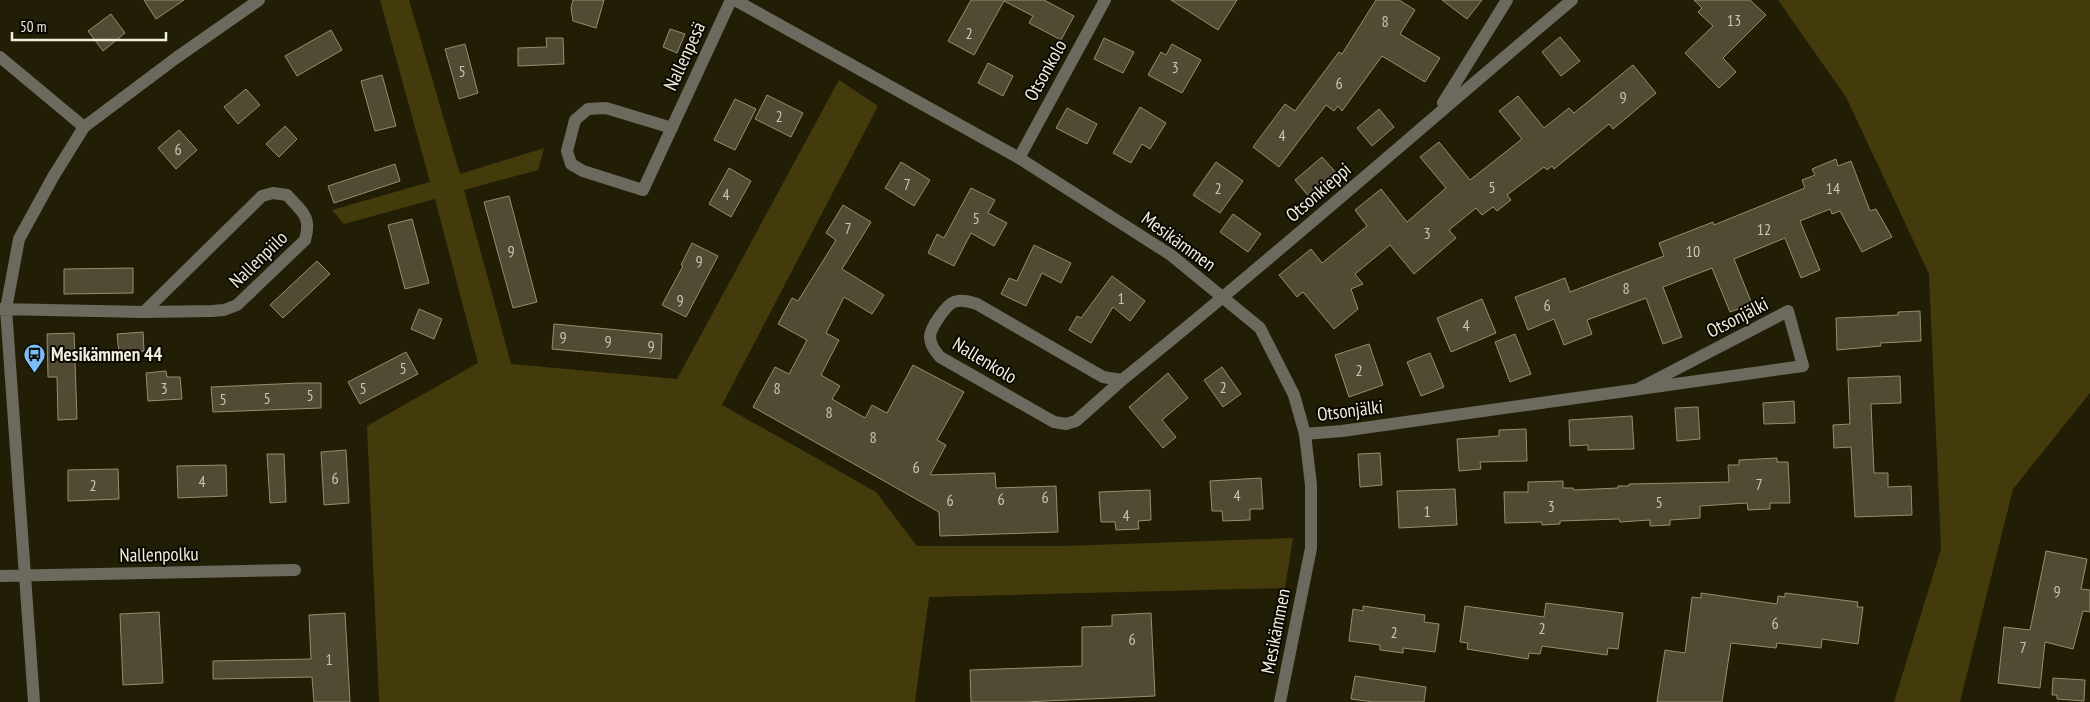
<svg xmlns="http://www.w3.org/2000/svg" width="2090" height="702" font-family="'PT Sans Narrow',sans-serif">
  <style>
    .green { fill: #443b0d }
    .building { fill: #504b32; stroke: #938e73 }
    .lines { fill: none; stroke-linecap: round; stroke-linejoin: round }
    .minor { stroke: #6c6a5f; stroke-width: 12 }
    .labels { text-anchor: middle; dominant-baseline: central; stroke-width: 4; stroke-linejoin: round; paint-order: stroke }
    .number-label { font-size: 16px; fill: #c8c5b4 }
    .street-label { font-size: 19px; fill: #f0eedf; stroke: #0a0802 }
    .poi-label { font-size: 19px; font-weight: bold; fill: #f0eedf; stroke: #0a0802; text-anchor: start }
  </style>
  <rect width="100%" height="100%" fill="#221e06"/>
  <!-- green -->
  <path class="green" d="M380,0H409L460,174L544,148L538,170L464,190L511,364L677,379L839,80L878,106L722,405L876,492L917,546H1065L1293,538L1285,588L929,597L915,702H379L367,426L478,363L435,199L344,224L332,210L430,182Z
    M1778,0H2090V393L2013,489L1960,702H1894L1941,549L1929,274L1846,97Z"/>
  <!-- building -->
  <path class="building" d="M144,0H184L156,19Z
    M573,0H604L596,28L573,21L571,8Z
    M971,0H1044L1074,16L1061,40L1029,23L1033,16L1004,1L974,55L948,41Z
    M1171,0H1237L1218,30Z
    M1376,0H1399L1415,10L1400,34L1440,58L1425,82L1382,56L1342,111L1338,106L1334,111L1326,105L1279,167L1253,147L1285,104L1295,111L1339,52L1342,54Z
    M1442,0H1482L1467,19Z
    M1694,0H1750L1766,15L1723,58L1736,72L1719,88L1685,53L1713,26L1698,12L1702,8Z
    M111,14L125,33L103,51L88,31Z
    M670,29L685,34L677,53L663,47Z
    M331,30L342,50L297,76L285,56Z
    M1560,37L1580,61L1561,76L1542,52Z
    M546,38H563L564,64L518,66V48L547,47Z
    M1104,38L1134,52L1123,73L1094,59Z
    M465,44L478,93L459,99L445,49Z
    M1172,44L1201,60L1182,93L1148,75L1161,52L1166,55Z
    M988,63L1013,76L1003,96L978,83Z
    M1633,65L1656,93L1613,129L1609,124L1554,169L1552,166L1547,170L1544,167L1507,195L1511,200L1497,211L1493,207L1482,215L1476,208L1449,230L1456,238L1414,274L1390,245L1355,274L1363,284L1351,289L1358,309L1334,329L1303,292L1297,297L1279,275L1311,249L1322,263L1367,226L1355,210L1381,189L1407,222L1446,188L1420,157L1439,142L1470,180L1522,139L1499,111L1518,96L1544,128L1569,108L1574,113Z
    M382,75L396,126L375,131L361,81Z
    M246,89L260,105L238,124L224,107Z
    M767,95L803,113L791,137L755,119Z
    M735,99L756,109L735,150L714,140Z
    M1140,107L1166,123L1150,149L1142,144L1131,163L1113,153Z
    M1067,108L1097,124L1087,144L1056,128Z
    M1379,109L1394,127L1372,146L1357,128Z
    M285,126L297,139L279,157L266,144Z
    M179,130L197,150L176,169L158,148Z
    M1322,157L1338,175L1311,199L1295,180Z
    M1836,159L1838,166L1851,161L1870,211L1876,209L1892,237L1862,252L1840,211L1832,214L1830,209L1800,221L1820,270L1801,278L1785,238L1734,259L1752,304L1730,312L1712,268L1663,287L1682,337L1663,344L1646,298L1587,320L1592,334L1564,345L1554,319L1528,330L1515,297L1565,278L1570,292L1664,256L1659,243L1713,222L1714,225L1805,188L1802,180L1815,175L1812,169Z
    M901,162L930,180L914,206L885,188Z
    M1216,162L1243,181L1220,213L1193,195Z
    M395,164L400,181L334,203L328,186Z
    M729,168L751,181L731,217L709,204Z
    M971,188L995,200L988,213L1007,223L994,246L971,233L954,266L928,253L937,234L944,238Z
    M509,196L537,302L513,308L484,202Z
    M843,205L871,222L842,269L884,295L872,314L844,297L826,333L839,340L821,375L840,386L832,399L865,418L872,405L887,413L913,365L964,392L937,440L946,445L930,475L995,473L996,488L1056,486L1058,532L940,536L939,512L753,407L775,367L789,374L807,340L778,324L792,298L798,301L836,240L826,233Z
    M1233,214L1261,234L1248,252L1220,232Z
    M412,219L429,283L405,289L388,225Z
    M692,243L718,256L686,317L662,305L683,266L681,265Z
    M1034,245L1071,263L1061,283L1042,273L1026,306L1001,294L1009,278L1017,281Z
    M317,261L330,274L283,318L270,305Z
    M133,268V293L64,294V269Z
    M1112,276L1145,301L1130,321L1113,307L1091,343L1069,330L1077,316L1081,318Z
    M1482,299L1496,333L1451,352L1437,318Z
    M419,309L442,319L434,339L411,329Z
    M1920,311L1921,341L1880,343L1881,346L1837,350L1836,318L1898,315V312Z
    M554,324L662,334L661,359L552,349Z
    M143,332L144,351L119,353L117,334Z
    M74,333L77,419L58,420L57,377H48L47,334Z
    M1515,334L1531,374L1510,382L1495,342Z
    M1369,344L1383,385L1349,397L1335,355Z
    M406,352L418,374L360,404L348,382Z
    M1430,353L1444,387L1421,396L1407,362Z
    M1222,367L1241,394L1223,407L1204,380Z
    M166,371L167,377H180L182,399L148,401L146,373Z
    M1168,373L1188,398L1162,420L1176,437L1163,448L1129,407Z
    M1900,376L1901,403L1871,404L1874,473H1888V487L1911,486L1912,515L1855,517L1851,447L1834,448L1833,425L1850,424L1848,378Z
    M300,383H321V408L213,412L211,387Z
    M1794,401L1795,423L1764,424L1763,403Z
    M1698,407L1700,439L1677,441L1675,408Z
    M1632,416L1634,449L1588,450V445L1570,446L1569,420Z
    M1526,429L1527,461L1480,462L1481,469L1459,471L1457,439L1499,436V430Z
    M346,450L349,503L324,505L321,452Z
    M1380,453L1382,485L1360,487L1358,454Z
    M267,454H284L286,502L270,503Z
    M1777,458V462H1788L1790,503H1770V509L1748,510L1747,503L1700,506V518L1670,520V525L1650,526V520L1620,522L1619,519L1560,521V524L1542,525V522L1505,523L1504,492H1528V482L1563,481V488H1573L1574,490L1618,488V486H1629V484L1729,482L1728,465H1739V460Z
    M226,465L227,496L178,498L177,466Z
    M118,469L119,499L68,501V470Z
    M1261,478L1263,509H1250V520L1223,521L1222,511H1212L1210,481Z
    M1455,489L1457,525L1399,528L1397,491Z
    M1150,490L1151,520L1138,521L1139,529L1116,530L1115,522H1101L1099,492Z
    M2046,551L2087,559L2081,589L2090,590V612L2083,611L2073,649L2045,642L2040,688L1998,683L2004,627L2030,630Z
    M1701,593L1777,604L1778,596L1785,597V593L1858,602L1857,607H1863L1858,644L1822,639L1821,648L1777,643L1776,648L1731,643L1722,702H1657L1665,650L1685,653L1692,597L1701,598Z
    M1546,603L1623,613L1618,649L1608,648L1607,655L1542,646L1540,654L1529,653L1528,659L1467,649L1468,643L1460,642L1465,606L1544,617Z
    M1363,606L1425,615L1424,622L1439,624L1435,652L1403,648V653L1380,650V645L1349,641L1353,609L1363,611Z
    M159,612L163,683L123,685L120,614Z
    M345,613L350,702H314L312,677L213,679V661L311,659L309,615Z
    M1151,613L1155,696L1024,702H971L970,670L1082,666V627L1112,626V615Z
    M1355,676L1426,687L1424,702H1373L1351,699Z
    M2053,678L2085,680L2084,701L2057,699V695H2052Z"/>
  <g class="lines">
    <!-- minor -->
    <path class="minor" d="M735,0L1019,158L1171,255L1260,328L1294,395L1305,434L1311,485V548L1280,702
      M0,57L84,127
      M1443,103L1507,0
      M672,128L606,108L588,109L575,120L567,151L571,164L583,171L643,190L731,0
      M1019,158L1105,0
      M0,309L144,312L212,311L224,310L237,305L305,240C312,216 302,212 287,195L273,193L262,196L144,312
      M1122,380L1076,421L1066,424L1054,422L940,357C935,351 930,345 930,336C931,327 946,305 954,302C961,299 971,302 977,304L1103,377L1122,380C1275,257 1422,126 1572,0
      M1305,434L1342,431L1803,366L1788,311L1638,389
      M0,576L295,570
      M34,702L6,309L19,239L53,177L84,127L176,58L259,0"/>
  </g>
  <!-- icons -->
  <defs>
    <symbol id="bus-pin" viewBox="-11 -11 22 30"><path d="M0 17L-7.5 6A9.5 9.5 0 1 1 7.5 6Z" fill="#7cbef9" stroke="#0a0802"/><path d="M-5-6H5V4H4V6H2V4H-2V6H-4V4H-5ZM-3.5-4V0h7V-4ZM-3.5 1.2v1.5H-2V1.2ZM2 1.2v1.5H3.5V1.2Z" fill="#111"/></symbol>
  </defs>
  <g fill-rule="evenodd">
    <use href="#bus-pin" x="22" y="342" width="25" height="34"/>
  </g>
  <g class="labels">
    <!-- number labels -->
    <g class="number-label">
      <text x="1734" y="20">13</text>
      <text x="1385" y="21">8</text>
      <text x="969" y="33">2</text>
      <text x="1175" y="67">3</text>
      <text x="462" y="71">5</text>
      <text x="1339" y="83">6</text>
      <text x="1623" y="97">9</text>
      <text x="779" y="116">2</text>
      <text x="1282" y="135">4</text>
      <text x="178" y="149">6</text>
      <text x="907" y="184">7</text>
      <text x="1492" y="187">5</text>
      <text x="1218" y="188">2</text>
      <text x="1833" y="188">14</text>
      <text x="726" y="194">4</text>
      <text x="976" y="218">5</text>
      <text x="848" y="228">7</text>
      <text x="1764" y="229">12</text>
      <text x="1427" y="233">3</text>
      <text x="511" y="251">9</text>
      <text x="1693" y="251">10</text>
      <text x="699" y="261">9</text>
      <text x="1626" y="288">8</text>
      <text x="1121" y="298">1</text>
      <text x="680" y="300">9</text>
      <text x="1547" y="305">6</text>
      <text x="1466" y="325">4</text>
      <text x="563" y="337">9</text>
      <text x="608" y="341">9</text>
      <text x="651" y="346">9</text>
      <text x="403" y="368">5</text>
      <text x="1359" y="370">2</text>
      <text x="1223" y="387">2</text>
      <text x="164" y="388">3</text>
      <text x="363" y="388">5</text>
      <text x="777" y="388">8</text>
      <text x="310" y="395">5</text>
      <text x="267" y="398">5</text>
      <text x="223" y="399">5</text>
      <text x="829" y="412">8</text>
      <text x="873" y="437">8</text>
      <text x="916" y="467">6</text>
      <text x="335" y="478">6</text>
      <text x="202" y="481">4</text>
      <text x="1759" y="484">7</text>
      <text x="93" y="485">2</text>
      <text x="1237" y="495">4</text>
      <text x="1045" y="497">6</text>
      <text x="1001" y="499">6</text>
      <text x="950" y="500">6</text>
      <text x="1659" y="502">5</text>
      <text x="1551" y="506">3</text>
      <text x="1427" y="511">1</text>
      <text x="1126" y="515">4</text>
      <text x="2057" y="591">9</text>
      <text x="1775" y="623">6</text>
      <text x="1542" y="628">2</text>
      <text x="1394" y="632">2</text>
      <text x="1132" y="639">6</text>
      <text x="2023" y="647">7</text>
      <text x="329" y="659">1</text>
    </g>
    <!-- street labels -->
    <g class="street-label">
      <text transform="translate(684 56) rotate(-65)">Nallenpesä</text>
      <text transform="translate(1045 70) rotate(-61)">Otsonkolo</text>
      <text transform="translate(1318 192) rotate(-41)">Otsonkieppi</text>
      <text transform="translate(1179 241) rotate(36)">Mesikämmen</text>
      <text transform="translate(258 259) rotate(-44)">Nallenpiilo</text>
      <text transform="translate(1737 317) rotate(-27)">Otsonjälki</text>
      <text transform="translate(985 360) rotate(31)">Nallenkolo</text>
      <text transform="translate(1350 410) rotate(-7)">Otsonjälki</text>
      <text transform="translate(159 554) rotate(-1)">Nallenpolku</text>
      <text transform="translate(1275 631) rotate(-79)">Mesikämmen</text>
    </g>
    <!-- poi labels -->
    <g class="poi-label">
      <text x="51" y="354">Mesikämmen 44</text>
    </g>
  </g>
  <!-- scale -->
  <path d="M12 32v8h154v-8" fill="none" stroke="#f0eedf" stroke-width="2.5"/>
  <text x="20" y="32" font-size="15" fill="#f0eedf" stroke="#0a0802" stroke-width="4" paint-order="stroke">50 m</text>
</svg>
